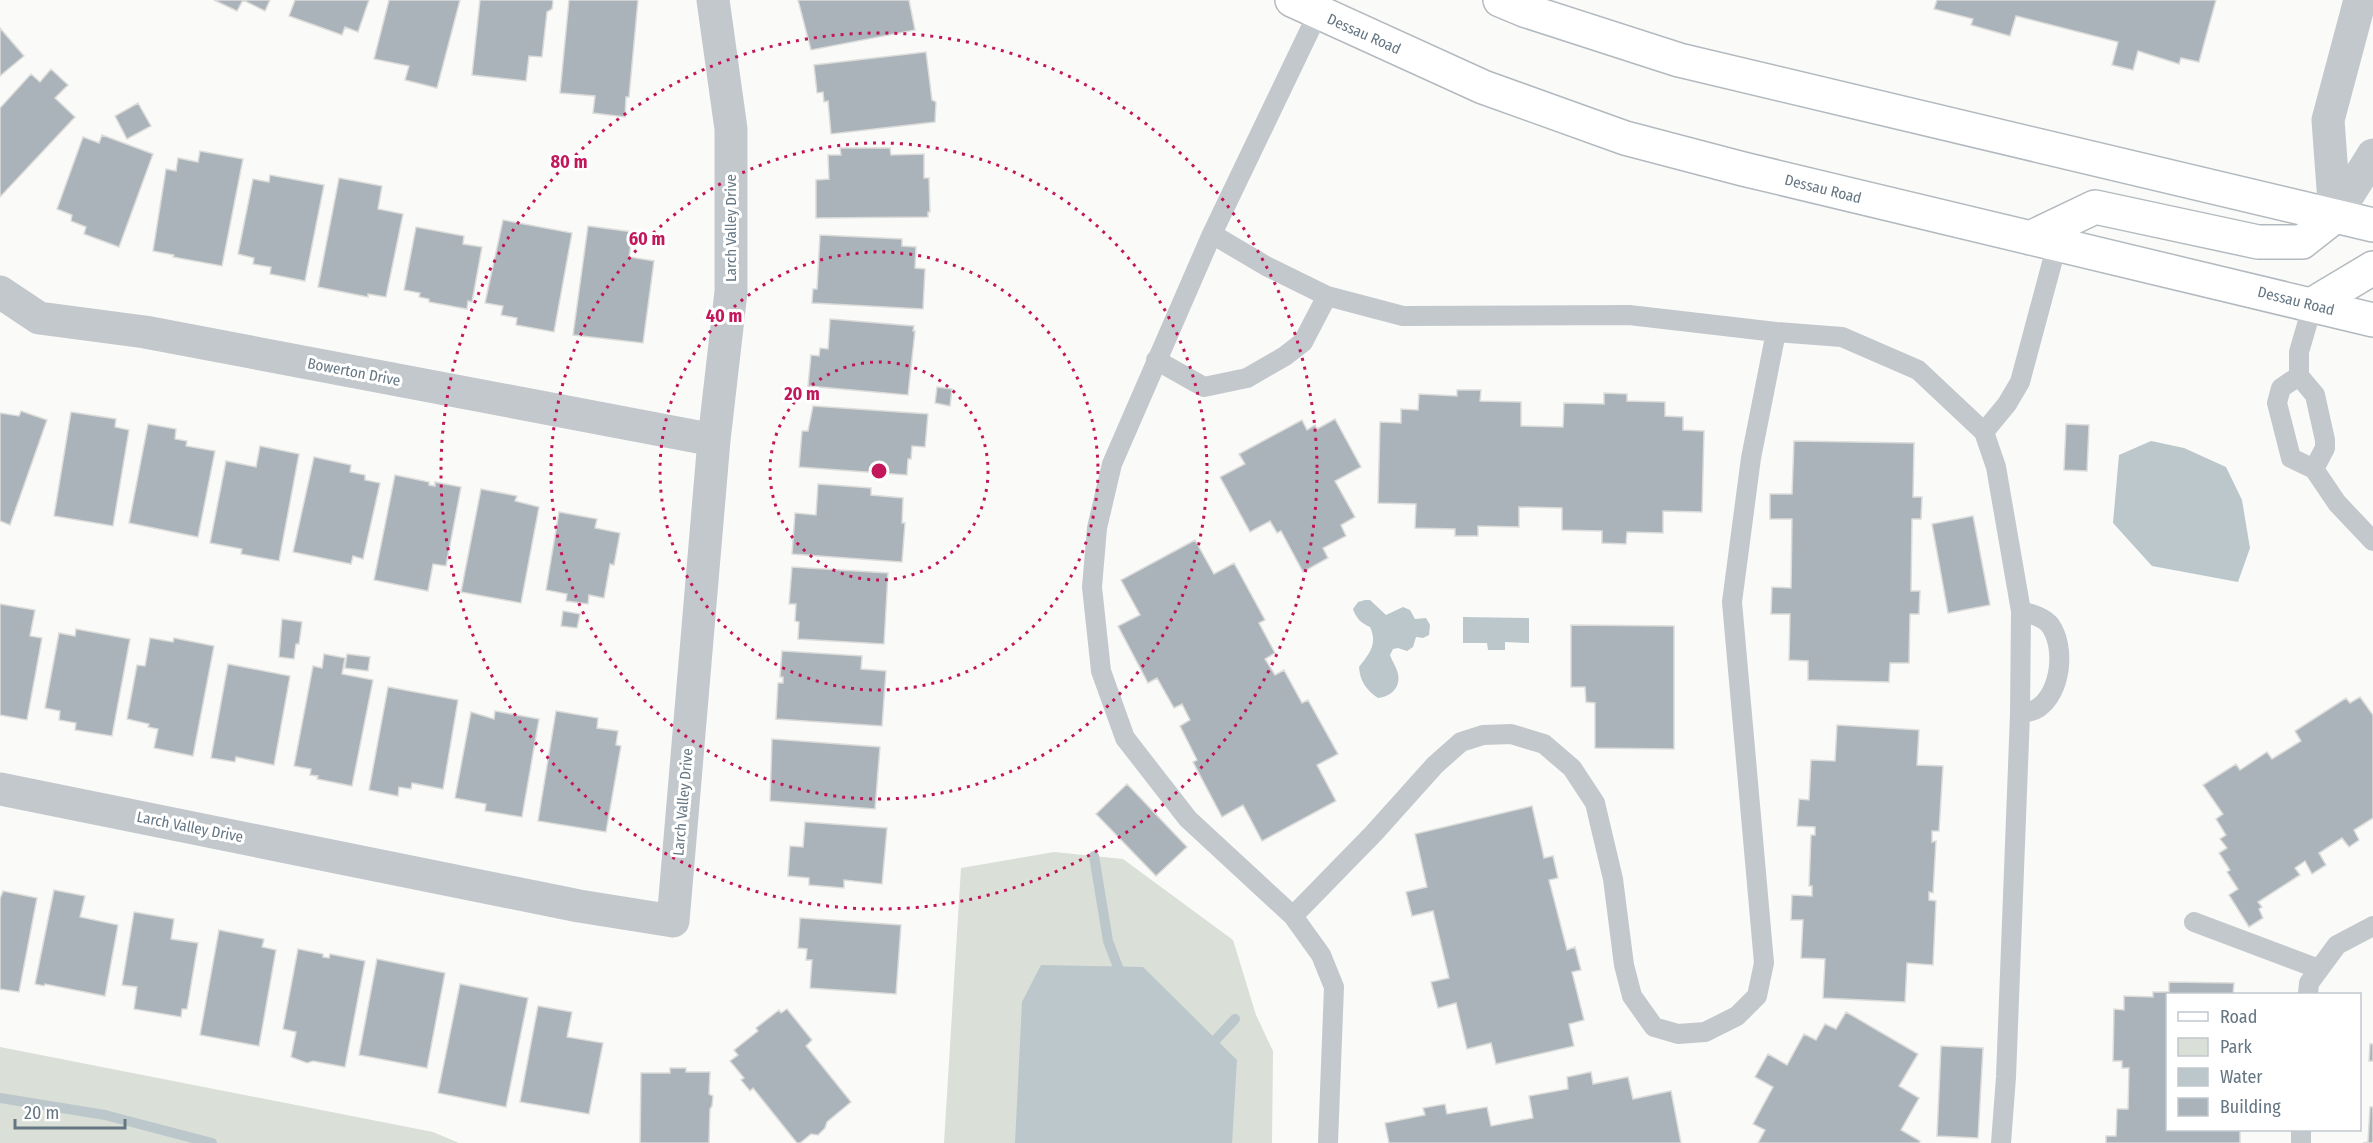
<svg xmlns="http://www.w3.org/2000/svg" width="2373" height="1143" font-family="'Fira Sans Condensed',sans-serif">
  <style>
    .green { fill: #dadfd7 }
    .water { fill: #bbc7cb }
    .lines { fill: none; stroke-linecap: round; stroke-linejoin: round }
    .stream { stroke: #bbc7cb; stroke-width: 10 }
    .building { fill: #aab3b9; stroke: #dcdcda; stroke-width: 1.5 }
    .secondary-casing { stroke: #b3babf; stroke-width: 36 }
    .service { stroke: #c3c8cc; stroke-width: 20 }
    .minor { stroke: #c3c8cc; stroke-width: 33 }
    .secondary { stroke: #fff; stroke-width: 33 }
    .ring { fill: none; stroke: #c2185b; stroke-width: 3; stroke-dasharray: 3 6 }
    .labels { text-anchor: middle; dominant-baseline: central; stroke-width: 6; stroke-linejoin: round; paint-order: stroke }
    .street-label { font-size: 15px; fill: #657683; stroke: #fff }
    .centre { fill: #c2185b; stroke: #fff; stroke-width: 3 }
    .ring-label { font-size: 18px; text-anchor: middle; font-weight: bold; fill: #c2185b; stroke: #fff; stroke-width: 6; stroke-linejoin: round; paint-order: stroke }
  </style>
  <rect width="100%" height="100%" fill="#fafaf8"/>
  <!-- green -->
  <path class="green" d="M1054,852L1123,859L1233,940L1256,1015L1273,1051L1272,1143H944L961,868Z
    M0,1047L433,1132L459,1143H0Z"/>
  <!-- water -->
  <path class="water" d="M2151,441L2184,448L2226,467L2242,500L2250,548L2238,582L2152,566L2113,523L2119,455Z
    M1365,600H1370L1386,615L1403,607L1410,610L1415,619L1426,618L1430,625L1429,635L1423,638L1416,637L1413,647L1407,651L1398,648L1393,649L1390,655C1392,661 1397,668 1398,674C1401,688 1390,697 1378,698C1366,690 1360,681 1359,667C1369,654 1378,644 1370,627C1361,623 1356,618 1353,609L1358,602Z
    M1463,617L1529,618V643L1505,642V650H1488L1487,643H1463Z
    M1041,965L1143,967L1237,1060L1232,1143H1015L1022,1002Z"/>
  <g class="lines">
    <!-- stream -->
    <path class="stream" d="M1094,856L1108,941L1122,978
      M1208,1048L1235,1019
      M0,1098L105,1115L212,1143"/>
  </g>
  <!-- building -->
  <path class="building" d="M214,0H270L265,11L243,0L237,11Z
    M295,0H369L358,32L345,27L342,35L289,16Z
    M389,0H460L437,88L405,80L409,66L374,59Z
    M480,0H552L553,2L552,9L547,12L542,57L529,56L526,81L472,75Z
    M569,0H638L629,97H626L625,117L593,113L595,96L560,93Z
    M798,0H909L915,30L811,50Z
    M1937,0H2216L2199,62L2181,58L2179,64L2138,51L2133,70L2112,65L2118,42L2016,16L2010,36L1971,25L1973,19L1934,9Z
    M0,28L24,56L0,76Z
    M926,52L932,100L936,102L935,122L831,134L828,101L824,102L823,92L817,93L814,65Z
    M51,69L68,85L55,98L75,117L0,197V108L31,74L40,82Z
    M138,103L151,126L127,139L115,116Z
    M102,135L153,154L119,247L84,234L86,227L71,221L72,215L57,209L83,137L99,143Z
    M840,148H890L891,155L924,154V178H929L930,212H928V217L816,218V180L829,179L828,155H841Z
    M200,151L243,159L222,266L173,257L174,255L153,251L166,169L176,171L178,158L198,162Z
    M270,175L324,185L305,281L270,274L271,267L253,264L254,258L238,254L253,179L269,182Z
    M339,178L382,186L378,209L403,214L386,297L368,294V297L318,287Z
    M503,220L572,233L554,332L516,325L517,318L501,315L503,306L485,303Z
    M588,226L633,232L629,257L654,261L643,343L573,335Z
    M416,227L464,236L463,244L482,247L472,302L468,301L467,309L429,302V299L419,297L420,293L404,290Z
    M820,235L902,239V246L916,247L915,268L925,269L923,309L812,303L813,289H817Z
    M830,319L914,326L913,331H915L908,395L808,386L811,355L819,356L820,348L828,349Z
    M937,387L952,389L950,406L935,403Z
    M1457,390H1481L1480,401L1521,402V426L1563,427L1564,403L1604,404V393L1627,394V401L1665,402V416L1683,417V430L1704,431L1702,512L1663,511V533L1627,532L1626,544L1602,543V531L1562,530V508L1519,507V527L1478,526V536H1455V529L1415,528L1416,504L1378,503L1380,422L1401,423V409L1418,410L1419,394L1457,396Z
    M813,406L928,414L925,447L912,446L911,459H908L907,475L799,467L802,431H808Z
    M21,411L47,420L10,525L0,521V413L19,416Z
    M71,412L116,419L115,427L129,430L113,526L54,516Z
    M1335,419L1361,467L1335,481L1355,517L1341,525L1346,536L1323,548L1328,558L1303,572L1281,531L1277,533L1270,521L1250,532L1220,477L1245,464L1239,454L1302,420L1307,430L1315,425L1317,429Z
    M148,424L176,429L175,439L187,441L186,446L215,451L198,537L129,523Z
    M2066,424L2089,425L2087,471L2064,470Z
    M1794,441L1914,443L1913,497H1922L1921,519H1912L1911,591H1920L1919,614H1910L1909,663H1890L1889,682L1808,680V661L1789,660L1790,614H1771L1772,587L1791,588L1792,519H1770V494H1792Z
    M260,446L299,454L279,561L241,554L242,549L210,543L226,461L256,467Z
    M314,457L351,465L350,472L365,475V480L380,483L363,559L353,556L351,564L293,552Z
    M395,475L429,482V485L435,486V482L461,487L446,566L433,564L428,591L374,580Z
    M818,484L871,488V495L903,498L902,523H905L902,562L792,554L795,513L816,515Z
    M481,489L517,496L515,501L539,507L521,603L461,592Z
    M559,512L597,519L595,528L620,533L614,565L610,564L604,598L589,595L588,604L566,601L567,594L546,590Z
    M1973,516L1990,605L1948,613L1932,524Z
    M1195,540L1214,574L1234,563L1265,620L1259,623L1275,653L1265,659L1275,675L1284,670L1302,703L1308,700L1338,754L1317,765L1336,801L1262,841L1243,805L1222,817L1193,762L1197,760L1180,726L1190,720L1182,704L1174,708L1157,678L1148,683L1118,626L1140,615L1121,580Z
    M792,567L888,573L884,644L798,639L799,622L795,621L796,604H789Z
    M0,604L35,610L30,636L42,638L27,720L0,715Z
    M563,611L580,614L577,628L561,626Z
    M282,619L302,622L299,644H296L294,659L279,657Z
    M1571,625L1674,626V749L1595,748V703L1586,702L1585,687H1571Z
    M76,629L130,639L112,736L75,730L76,723L59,720L60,711L45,708L59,633L75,636Z
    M150,638L173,642L174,638L214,646L193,756L154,748L158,729L148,727L149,724L127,719L137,665L145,666Z
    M782,651L862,656L861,669L886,671L882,726L776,719L778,683H783V677H780Z
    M324,654L345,658L342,674L373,680L352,786L317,779L318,776L310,775L311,769L294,766L313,666L322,668Z
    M347,654L370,657L368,671L345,668Z
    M228,664L290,676L274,765L236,757L235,762L211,758Z
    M388,687L458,700L443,789L412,783L411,789L399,787L398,796L369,790Z
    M2360,697L2373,715V818L2354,830L2359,840L2349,847L2342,838L2319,853L2326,865L2312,874L2305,861L2295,868L2300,875L2258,902L2262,907L2259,909L2263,918L2249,927L2229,895L2238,889L2227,872L2230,870L2219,853L2227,848L2220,839L2226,835L2216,819L2223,814L2203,785L2236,764L2240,770L2267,752L2272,759L2301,741L2295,731L2346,698L2350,703Z
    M495,711L539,719L522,817L485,811L486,804L455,798L471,712L494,719Z
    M556,711L598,718L597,728L618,731L616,745L621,746L606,832L538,821Z
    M1837,725L1919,730L1917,765L1943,766L1939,831H1932V842L1936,841L1933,893L1929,892V900L1936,901L1933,965L1907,963L1905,1002L1823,998L1825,959L1801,958L1803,920H1791L1792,895L1812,896V886H1809L1811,835H1815V827L1797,826L1799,799L1809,800L1811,760L1835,761Z
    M772,739L880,747L875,809L770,801Z
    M1127,784L1187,847L1156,876L1096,814Z
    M1532,806L1544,858L1553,856L1558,878L1549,880L1567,950L1575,947L1581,970L1572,972L1584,1020L1569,1024L1574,1046L1496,1064L1491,1043L1467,1049L1456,1003L1438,1008L1431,982L1449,978L1433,911L1412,916L1406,892L1427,887L1415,834Z
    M805,822L887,828L882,884L844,880V888L809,885V878L788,876L790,846L803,847Z
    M54,890L85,896L80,917L118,925L105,996L45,984L44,986L35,984Z
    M3,891L37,898L19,992L0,989V899Z
    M134,912L174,919L171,939L198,943L187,1009H182L181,1017L134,1009L137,987L122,985Z
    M800,918L901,925L896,994L810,988L812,960H806L807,949L798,948Z
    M219,930L264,939L262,947L276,950L259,1046L200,1035Z
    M298,949L323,954V957L329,958L330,954L365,961L345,1067L313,1061L307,1063L291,1057L296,1032L283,1029Z
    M377,959L445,973L427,1068L359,1055Z
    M2169,982L2234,983L2233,994H2168V1130H2240V1143H2106V1136H2116L2117,1109H2128L2129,1068H2122V1061H2113L2114,1009L2124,1010V996L2153,997V992H2169Z
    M460,984L528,998L506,1107L438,1093Z
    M538,1006L572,1012L567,1037L603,1043L589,1114L520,1102Z
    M787,1009L812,1040L806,1046L851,1102L827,1122L825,1128L818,1135L811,1134L800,1143H797L753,1088L750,1091L741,1080L744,1078L730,1061L738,1055L734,1050L758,1031L756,1028L779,1010L781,1013Z
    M1846,1012L1918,1054L1899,1086L1919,1098L1901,1130L1920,1141L1919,1143H1758L1765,1130L1753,1124L1773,1087L1755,1077L1768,1054L1787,1065L1804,1034L1816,1040L1825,1024L1836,1029Z
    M2370,1044H2373V1061H2369Z
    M1941,1046L1983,1048L1978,1138L1937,1136Z
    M670,1068H686V1072H710L709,1094L713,1096L712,1106L710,1109L709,1143H640L641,1073H670Z
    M1591,1072L1593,1084L1628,1077L1633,1099L1671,1091L1681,1143H1389L1385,1123L1425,1115L1423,1108L1445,1104L1447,1114L1487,1107L1491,1126L1533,1118L1529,1096L1568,1089L1567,1077Z
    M2370,1107H2373V1143H2363L2368,1142Z"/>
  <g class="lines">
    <defs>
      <path id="secondary" d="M1292,0L1483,87L1625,138L1743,169L2373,320
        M1500,0L1524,10L1679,60L2373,225
        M2030,238L2095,207L2258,242H2302L2335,216
        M2313,304L2373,268"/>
    </defs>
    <!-- secondary casing -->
    <use href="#secondary" class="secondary-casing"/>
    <!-- service -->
    <path class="service" d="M1318,13L1212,234L1112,464L1097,528L1092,587L1101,671L1125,738L1188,819L1293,916L1321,955L1334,987L1328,1143
      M1212,234L1266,266L1327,296L1403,316L1629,315L1776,332L1842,337L1918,370L1984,432L1996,467L2021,611L2020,714L2006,1077L2001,1143
      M1156,360L1204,387L1247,378L1285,356L1303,342L1327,296
      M2299,376L2281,388L2277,403L2291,458L2314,469L2325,448V440L2315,395L2299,376V352L2313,304
      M1984,432L2007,404L2020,382L2057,244
      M2314,469L2337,503L2373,541
      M2020,714C2026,712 2034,711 2038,708C2061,693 2066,647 2050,625C2044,617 2031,614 2021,611
      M1293,916L1374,833L1435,765L1461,742L1483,735L1511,734L1544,744L1572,768L1595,803L1613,879L1624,965L1632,996L1654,1027L1678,1034L1705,1032L1737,1016L1757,996L1764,963L1732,602L1751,458L1776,332
      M2194,922L2319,969
      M2308,994L2309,983L2337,945L2373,926
      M2301,1143V1130"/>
    <!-- minor -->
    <path class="minor" d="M2335,216L2328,120L2360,0
      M2335,216L2373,155
      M0,292L39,318L145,332L714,440
      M0,789L579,906L673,921L714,440L731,292V129L713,0"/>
    <!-- secondary -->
    <use href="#secondary" class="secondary"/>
  </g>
  <!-- distance rings -->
  <g class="ring">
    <circle cx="879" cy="471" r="109"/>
    <circle cx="879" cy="471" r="219"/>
    <circle cx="879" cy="471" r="328"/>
    <circle cx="879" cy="471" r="438"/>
  </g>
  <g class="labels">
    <!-- street labels -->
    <g class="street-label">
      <text transform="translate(1364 34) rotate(24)">Dessau Road</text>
      <text transform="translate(1823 189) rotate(14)">Dessau Road</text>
      <text transform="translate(731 228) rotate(-90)">Larch Valley Drive</text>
      <text transform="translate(2296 301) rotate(14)">Dessau Road</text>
      <text transform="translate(354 372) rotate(11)">Bowerton Drive</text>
      <text transform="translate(683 802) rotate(-85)">Larch Valley Drive</text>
      <text transform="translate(190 827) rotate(11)">Larch Valley Drive</text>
    </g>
  </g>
  <circle cx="879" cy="471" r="9" class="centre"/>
  <g class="ring-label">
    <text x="569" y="168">80 m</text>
    <text x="647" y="245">60 m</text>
    <text x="724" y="322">40 m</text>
    <text x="802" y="400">20 m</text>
  </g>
  <!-- legend -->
  <rect x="2166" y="993" width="195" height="138" fill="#ffffff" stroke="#c1c8cd" stroke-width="1.5"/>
  <rect x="2178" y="1012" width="30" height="9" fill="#ffffff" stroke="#c1c8cd" stroke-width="1.5"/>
  <text x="2220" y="1023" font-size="18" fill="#657683">Road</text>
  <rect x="2178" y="1038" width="30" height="18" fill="#dadfd7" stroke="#c1c8cd" stroke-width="1.5"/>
  <text x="2220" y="1053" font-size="18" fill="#657683">Park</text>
  <rect x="2178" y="1068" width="30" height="18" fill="#bbc7cb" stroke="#c1c8cd" stroke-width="1.5"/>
  <text x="2220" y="1083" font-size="18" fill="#657683">Water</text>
  <rect x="2178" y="1098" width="30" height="18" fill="#aab3b9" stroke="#c1c8cd" stroke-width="1.5"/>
  <text x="2220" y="1113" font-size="18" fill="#657683">Building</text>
  <!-- scale -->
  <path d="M15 1119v9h110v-9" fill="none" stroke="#657683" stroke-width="3"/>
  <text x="24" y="1119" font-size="18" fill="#657683" stroke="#ffffff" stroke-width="4.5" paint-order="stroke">20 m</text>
</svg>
